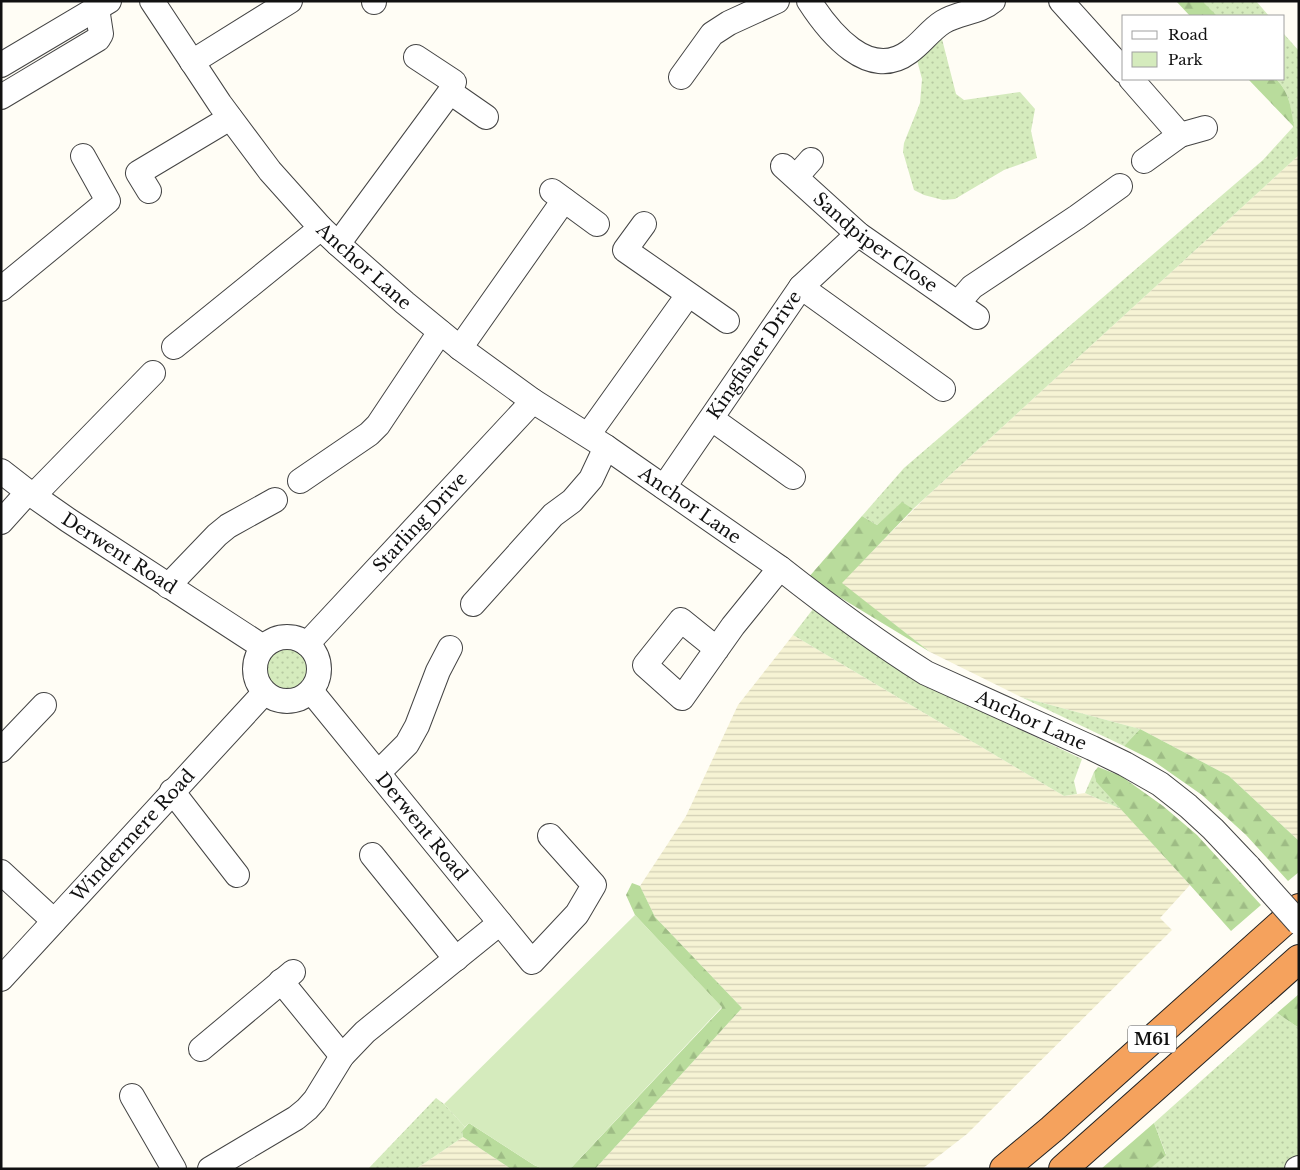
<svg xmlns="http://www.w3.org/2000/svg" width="1300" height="1170" font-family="'Libre Baskerville',serif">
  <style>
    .farmland { fill: url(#farmland-rules) }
    .grass { fill: url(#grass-dots) }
    .forest { fill: url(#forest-firs) }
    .park { fill: #d5ebbd }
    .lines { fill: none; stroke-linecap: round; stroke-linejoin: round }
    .minor-casing { stroke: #444; stroke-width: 26 }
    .highway-casing { stroke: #222; stroke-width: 30 }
    .minor { stroke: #fff; stroke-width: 24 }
    .highway { stroke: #f5a25d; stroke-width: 28 }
    .minor-bridge-casing { stroke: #444; stroke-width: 26; stroke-linecap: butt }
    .minor-bridge { stroke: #fff; stroke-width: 24 }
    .labels { text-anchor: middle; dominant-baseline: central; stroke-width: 5; stroke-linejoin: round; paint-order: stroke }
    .shield { fill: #fff; stroke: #585858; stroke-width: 1 }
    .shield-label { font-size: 16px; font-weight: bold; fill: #111 }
    .street-label { font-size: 18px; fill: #111; stroke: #fff }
  </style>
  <defs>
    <pattern id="farmland-rules" width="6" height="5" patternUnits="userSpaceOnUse" patternTransform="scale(1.25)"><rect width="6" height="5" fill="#f6f3d4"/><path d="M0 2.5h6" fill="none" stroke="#d2cfb5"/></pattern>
    <pattern id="grass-dots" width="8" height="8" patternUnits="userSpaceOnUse" patternTransform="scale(1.25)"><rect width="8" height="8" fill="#d5ebbd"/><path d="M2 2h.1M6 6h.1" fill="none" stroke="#b6c8a1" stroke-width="1.8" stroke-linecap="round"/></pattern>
    <pattern id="forest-firs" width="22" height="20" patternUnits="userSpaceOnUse" patternTransform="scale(1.25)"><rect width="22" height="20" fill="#b9dc9c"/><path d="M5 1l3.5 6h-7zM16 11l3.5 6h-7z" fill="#9ebc85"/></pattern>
  </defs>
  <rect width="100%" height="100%" fill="#fffdf5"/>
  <!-- farmland -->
  <path class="farmland" d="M1299,155V841L1229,776L1140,729L1021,697L930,652L841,583L924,499Z
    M793,635L1064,796L1085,793L1121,809L1190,885L1160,918L1172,930L967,1134L922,1169H595L742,1008L655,917L640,886L686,816L738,705Z
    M463,1137L511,1169H416Z"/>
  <!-- grass -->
  <path class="grass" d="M1201,1H1256L1269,16H1215Z
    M1284,34L1299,51V155L913,509L902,503L877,525L862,516L904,468L1263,160L1293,127C1291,108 1290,93 1276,79H1284Z
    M942,39L956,94L964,100L1020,92L1035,109L1031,131L1037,158L1004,170L955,199L943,200L924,195L914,190L903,152L904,143L920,103L922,79L917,60Z
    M813,609L921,683L1082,759L1074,781L1077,794L1064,796L793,635Z
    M261 669a25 25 0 1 1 50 0a25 25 0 1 1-50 0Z
    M1021,697L1140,729L1124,746Z
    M1094,772L1096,782L1121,809L1085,793Z
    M1277,1013L1299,1028V1164L1293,1169H1150L1166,1154L1154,1123Z
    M436,1098L444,1104L465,1127L462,1131L463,1137L416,1169H368Z"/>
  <!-- forest -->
  <path class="forest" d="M1176,1H1202L1217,16H1190Z
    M1248,79H1276C1290,93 1291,108 1294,127Z
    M902,502L913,509L842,583L930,652L808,578L862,516L877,525Z
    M1140,729L1229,776L1299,841V872L1288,881L1246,835L1202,795L1152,760L1124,746Z
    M1098,767L1121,776L1163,806L1197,835L1261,905L1231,931L1190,885L1096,782L1094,772Z
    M632,883L640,886L655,917L742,1008L595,1169H570L722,1008L635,915L626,895Z
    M1299,994V1028L1277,1013Z
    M469,1123L534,1165L543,1169H511L463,1137L462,1131Z
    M1154,1123L1166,1155L1150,1169H1101Z"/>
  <!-- park -->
  <path class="park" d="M635,915L722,1007L570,1169H543L534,1165L469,1123L465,1127L444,1104Z"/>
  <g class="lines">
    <defs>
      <g id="minor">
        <path id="s1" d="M152,1L220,104L270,171L321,228L338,244L405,303L460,348L533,401L606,447L780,568C827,605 875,641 926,673L1092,748L1125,764L1160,784L1188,806L1213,829L1249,867"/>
        <path d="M374,1V2"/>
        <path d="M809,1C829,32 869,82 909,52C922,43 930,30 943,22C959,12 979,13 993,1"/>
        <path d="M1061,1L1124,71"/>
        <path d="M192,62L290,1"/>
        <path d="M1,65L109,1"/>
        <path d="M681,77L712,34L729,23L777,1"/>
        <path d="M1131,79L1180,135"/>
        <path d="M450,92L486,117"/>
        <path d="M1,97L98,39L101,34L97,8"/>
        <path d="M1144,161L1180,135L1205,128"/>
        <path id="s2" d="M783,166L858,234L977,317"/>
        <path d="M796,177L811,160"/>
        <path d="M149,191L138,173L230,118"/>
        <path d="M552,191L597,224"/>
        <path d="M644,224L625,250L727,321"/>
        <path d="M338,244L450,92L454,82L416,57"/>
        <path d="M801,287L943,389"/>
        <path d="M1,289L108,201L83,156"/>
        <path d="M958,303L972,287L1077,217L1120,186"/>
        <path d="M174,347L321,228"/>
        <path d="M460,348L564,200"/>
        <path d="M712,419L793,477"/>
        <path d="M588,435L688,295"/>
        <path id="s3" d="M1,471L28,492L68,520L263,647"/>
        <path d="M300,481L369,434L378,425L440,332"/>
        <path id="s4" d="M664,487L801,287L858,234"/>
        <path d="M33,496L153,373"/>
        <path d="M1,522L28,492"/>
        <path d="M168,586L217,535L228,526L275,500"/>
        <path d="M473,604L553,515L572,501L591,479L606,447"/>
        <circle cx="287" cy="669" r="32"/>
        <path id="s5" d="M307,644L533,401"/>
        <path d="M717,649L681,620L645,665L682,698L733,626L780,568"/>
        <path id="s6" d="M311,691L532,962L577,914L594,885L550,836"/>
        <path d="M1,750L44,705"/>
        <path d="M378,773L407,744L417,726L438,671L450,648"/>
        <path d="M172,791L237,875"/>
        <path d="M372,855L456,959"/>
        <path d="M1,872L54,921"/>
        <path id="s7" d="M1,979L264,693"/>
        <path d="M281,981L342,1056"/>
        <path d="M201,1049L293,972"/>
        <path d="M132,1096L174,1169"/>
        <path d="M210,1169L296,1118L307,1109L315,1100L342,1056L365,1032L500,923"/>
        <path d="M1297,1169L1299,1168"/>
      </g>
      <path id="highway" d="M1004,1169L1052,1129L1299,908
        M1063,1169L1299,959"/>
    </defs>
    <!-- minor casing -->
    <use href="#minor" class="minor-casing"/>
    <!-- highway casing -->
    <use href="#highway" class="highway-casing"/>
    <!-- minor -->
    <use href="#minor" class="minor"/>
    <!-- highway -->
    <use href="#highway" class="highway"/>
    <defs>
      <path id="minor-bridge" d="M1249,867L1299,923"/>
    </defs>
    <!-- minor-bridge casing -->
    <use href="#minor-bridge" class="minor-bridge-casing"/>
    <!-- minor-bridge -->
    <use href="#minor-bridge" class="minor-bridge"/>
  </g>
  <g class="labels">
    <!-- shield labels -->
    <rect class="shield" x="1128" y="1025.5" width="48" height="27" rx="4"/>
    <g class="shield-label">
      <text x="1152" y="1039">M61</text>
    </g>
    <!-- street labels -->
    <g class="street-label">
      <text stroke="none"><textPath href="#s2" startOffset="120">Sandpiper Close</textPath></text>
      <text stroke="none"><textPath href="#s1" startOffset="341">Anchor Lane</textPath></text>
      <text stroke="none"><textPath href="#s4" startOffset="160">Kingfisher Drive</textPath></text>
      <text stroke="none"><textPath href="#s1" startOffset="746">Anchor Lane</textPath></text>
      <text stroke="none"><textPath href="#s5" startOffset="166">Starling Drive</textPath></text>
      <text stroke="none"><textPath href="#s3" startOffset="144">Derwent Road</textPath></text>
      <text stroke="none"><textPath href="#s1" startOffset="1151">Anchor Lane</textPath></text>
      <text stroke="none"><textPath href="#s6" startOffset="175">Derwent Road</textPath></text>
      <text stroke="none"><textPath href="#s7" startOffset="195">Windermere Road</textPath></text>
    </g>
  </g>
  <!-- border -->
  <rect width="1300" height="1170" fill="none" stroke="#111111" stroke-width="5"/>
  <!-- legend -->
  <rect x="1122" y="15" width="162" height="65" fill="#ffffff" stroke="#a0a0a0"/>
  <rect x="1132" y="31" width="25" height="8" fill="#ffffff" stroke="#a0a0a0"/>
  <text x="1168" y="40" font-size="15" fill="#111111">Road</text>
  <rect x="1132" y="52" width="25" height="15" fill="#d5ebbd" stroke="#a0a0a0"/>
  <text x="1168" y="65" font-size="15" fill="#111111">Park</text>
</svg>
